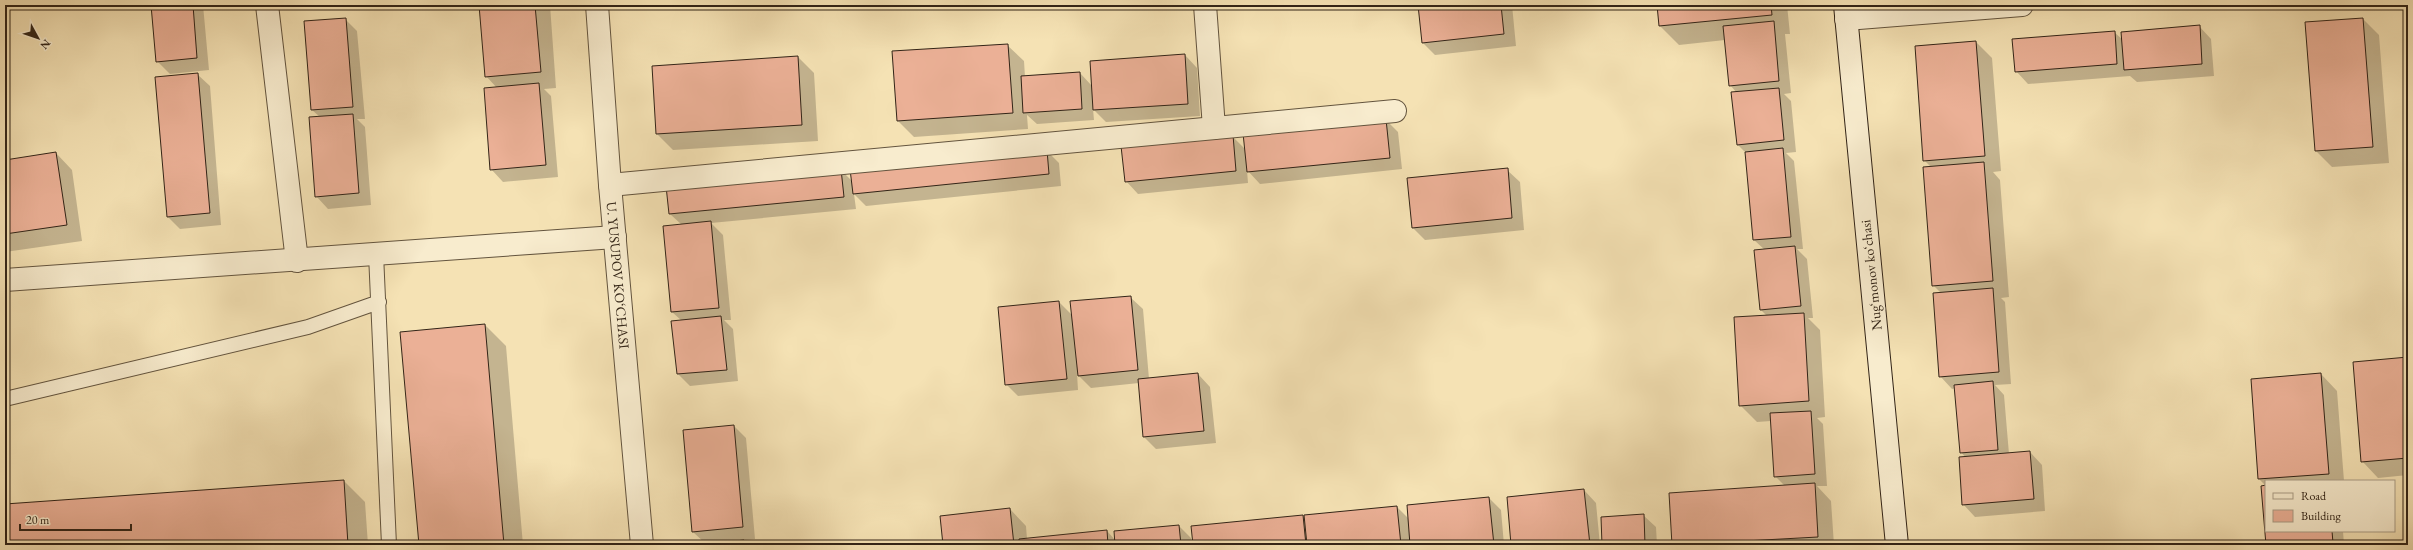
<svg xmlns="http://www.w3.org/2000/svg" width="2413" height="550" font-family="'EB Garamond',serif">
  <style>
    .shadow { fill: #0003 }
    .building { fill: #ebb096; stroke: #322417 }
    .lines { fill: none; stroke-linecap: round; stroke-linejoin: round }
    .lane-casing { stroke: #63543e; stroke-width: 16 }
    .street-casing { stroke: #63543e; stroke-width: 24 }
    .secondary-casing { stroke: #322417; stroke-width: 24 }
    .lane { stroke: #f8ecce; stroke-width: 14 }
    .street { stroke: #f8ecce; stroke-width: 22 }
    .secondary { stroke: #f8ecce; stroke-width: 22 }
    .labels { text-anchor: middle; dominant-baseline: central; stroke-width: 3.5; stroke-linejoin: round; paint-order: stroke }
    .street-label { font-size: 14px; fill: #322417; stroke: #f8ecce }
  </style>
  <rect width="100%" height="100%" fill="#f5e2b4"/>
  <filter id="stains"><feTurbulence type="fractalNoise" baseFrequency=".005" numOctaves="4"/><feColorMatrix values="0 0 0 0 .2 0 0 0 0 .09 0 0 0 0 .02 0 0 0 .5 -.17"/></filter>
  <radialGradient id="worn" r=".72"><stop offset=".6" stop-color="#630" stop-opacity="0"/><stop offset="1" stop-color="#630" stop-opacity=".3"/></radialGradient>
  <!-- shadow -->
  <path class="shadow" d="M152,5H203L209,70L170,74L157,61Z
    M480,5H550L556,88L544,89L551,96L558,177L503,182L491,169L497,88L486,76Z
    M1419,5H1512L1516,46L1435,55L1423,43Z
    M1658,5H1787L1790,34H1785L1791,93L1784,94L1791,101L1796,152L1786,153L1794,161L1803,249H1797L1807,259L1813,318H1808L1820,330L1825,417L1817,418L1823,424L1827,486H1817L1831,501L1834,545H1673L1670,494L1785,486L1775,476L1771,421L1757,422L1740,405L1767,316L1760,309L1765,250L1754,240L1747,154L1738,145L1737,93L1730,85L1725,40L1679,45L1660,26Z
    M345,19L357,31L365,119H357L365,127L371,205L328,209L316,196L320,117L312,110Z
    M2363,19L2379,35L2389,163L2332,167L2316,151L2306,23Z
    M2199,26L2211,39L2214,76L2137,82L2130,76L2028,84L2016,71L2114,32L2123,40Z
    M1976,42L1992,58L2001,171L1993,172L2000,180L2009,297L2001,298L2005,302L2011,384L1995,385L2004,395L2009,454L2030,452L2042,465L2045,511L1975,517L1963,504L1966,458L1961,452L1956,388L1952,389L1940,376L1941,293L1933,285L1931,167L1924,160Z
    M1007,45L1024,61L1025,77L1080,73L1092,86L1185,55L1197,68L1200,116L1106,122L1093,109L1094,120L1037,124L1027,115L1028,129L914,137L897,120Z
    M5,49L10,82L5,83Z
    M798,57L814,73L818,141L673,150L657,134Z
    M197,74L210,86L221,225L180,229L168,217L156,78Z
    M1386,120L1398,132L1402,169L1260,184L1247,170L1248,183L1138,194L1126,181L1232,136L1246,150Z
    M1047,151L1059,163L1061,186L866,206L854,194L856,209L711,223L723,235L731,320H724L733,329L738,381L690,386L678,374L682,321L672,312L664,227L682,225L670,214L667,187L841,170L852,181Z
    M56,153L72,170L82,241L5,252V161Z
    M1507,170L1520,182L1524,230L1425,240L1413,228Z
    M1130,297L1143,309L1149,379L1198,374L1210,387L1216,443L1156,449L1144,437L1139,383L1091,388L1077,374L1078,390L1018,396L1006,384L1059,302L1073,316Z
    M485,325L506,346L523,545H420Z
    M2408,358V475L2378,478L2362,461Z
    M2321,374L2337,391L2344,481H2266V486L2259,479L2252,380Z
    M734,426L746,438L755,539L742,540L747,545H707L693,532Z
    M344,481L365,502L368,545H5V505Z
    M2266,486V531H2343L2344,545H2267L2262,487Z
    M1584,490L1596,503L1600,545H1512Z
    M1489,498L1501,510L1504,545H1194L1302,516L1306,519L1397,507L1409,519Z
    M1010,509L1026,526L1027,539L1107,531L1116,541L1179,526L1191,538V545H944Z
    M1643,515L1656,527L1657,545H1603Z"/>
  <!-- building -->
  <path class="building" d="M151,5H193L197,58L156,62Z
    M479,5H535L541,72L485,77Z
    M1418,5H1501L1504,34L1422,43Z
    M1657,5H1771L1772,15L1659,26Z
    M346,18L353,107L311,110L304,21Z
    M2363,18L2373,147L2315,151L2305,22Z
    M1774,21L1779,81L1729,86L1723,26Z
    M2200,25L2202,64L2124,70L2121,32Z
    M2115,31L2117,64L2015,72L2012,39Z
    M1976,41L1985,156L1923,161L1915,46Z
    M1008,44L1013,113L897,121L892,51Z
    M1185,54L1188,104L1093,110L1090,61Z
    M798,56L802,125L656,134L652,66Z
    M1080,72L1082,109L1023,113L1021,76Z
    M198,73L210,213L167,217L155,77Z
    M539,83L546,165L490,170L484,88Z
    M1779,88L1784,140L1737,145L1731,92Z
    M353,114L359,193L315,197L309,117Z
    M1386,119L1390,158L1247,172L1243,133Z
    M1233,135L1236,171L1125,182L1121,146Z
    M1783,148L1791,237L1753,240L1745,152Z
    M1047,150L1049,174L853,194L850,169Z
    M56,152L67,225L5,234V160Z
    M1984,162L1993,281L1932,286L1923,167Z
    M1508,168L1512,218L1412,228L1407,178Z
    M841,169L844,197L669,214L666,186Z
    M711,221L719,308L671,312L663,226Z
    M1795,246L1801,306L1760,310L1754,250Z
    M1993,288L1999,372L1939,377L1933,293Z
    M1131,296L1138,370L1078,376L1070,301Z
    M1059,301L1067,379L1005,385L998,307Z
    M1804,313L1809,401L1739,406L1734,317Z
    M721,316L727,370L677,374L671,321Z
    M485,324L504,545H419L400,332Z
    M2408,357V458L2361,462L2353,362Z
    M1198,373L1204,431L1143,437L1138,379Z
    M2321,373L2329,474L2258,479L2251,379Z
    M1993,381L1998,450L1960,453L1954,385Z
    M1811,411L1815,474L1774,477L1770,413Z
    M734,425L743,527L692,532L683,430Z
    M2030,451L2034,499L1962,505L1959,457Z
    M344,480L348,545H5V504Z
    M1815,483L1818,537L1672,545L1669,493Z
    M2266,485V531H2332L2333,543L2266,545L2261,486Z
    M1584,489L1590,545H1511L1507,497Z
    M1489,497L1494,545H1410L1407,505Z
    M1397,506L1401,545H1307L1304,515Z
    M1010,508L1014,545H943L940,516Z
    M1644,514L1645,545H1602L1601,517Z
    M1303,515L1306,545H1193L1191,526Z
    M1179,525L1181,545H1115L1114,531Z
    M1107,530L1108,545H1019V539Z
    M744,540L745,545H698Z"/>
  <g class="lines">
    <defs>
      <path id="lane" d="M376,254L389,545
        M5,399L308,327L379,302"/>
      <g id="street">
        <path d="M267,5L297,261"/>
        <path id="s1" d="M597,5L610,185L642,545"/>
        <path d="M1205,5L1214,128"/>
        <path d="M1846,19L2022,5"/>
        <path d="M610,185L1395,111"/>
        <path d="M5,280L615,237"/>
      </g>
      <path id="secondary" d="M1845,5L1897,545"/>
    </defs>
    <!-- lane casing -->
    <use href="#lane" class="lane-casing"/>
    <!-- street casing -->
    <use href="#street" class="street-casing"/>
    <!-- secondary casing -->
    <use href="#secondary" class="secondary-casing"/>
    <!-- lane -->
    <use href="#lane" class="lane"/>
    <!-- street -->
    <use href="#street" class="street"/>
    <!-- secondary -->
    <use href="#secondary" class="secondary"/>
  </g>
  <g class="labels">
    <!-- street labels -->
    <g class="street-label">
      <text stroke="none"><textPath href="#s1" startOffset="271">U. YUSUPOV KO‘CHASI</textPath></text>
      <text transform="translate(1871 275) rotate(-96)">Nugʻmonov koʻchasi</text>
    </g>
  </g>
  <!-- margin -->
  <rect width="2413" height="550" fill="none" stroke="#f5e2b4" stroke-width="20"/>
  <rect x="6" y="6" width="2401" height="538" fill="none" stroke="#322417" stroke-width="2"/>
  <rect x="10" y="10" width="2393" height="530" fill="none" stroke="#322417"/>
  <!-- legend -->
  <rect x="2265" y="480" width="130" height="52" fill="#f8ecce" stroke="#a99c85"/>
  <rect x="2273" y="493" width="20" height="6" fill="#f8ecce" stroke="#a99c85"/>
  <text x="2301" y="500" font-size="12" fill="#322417">Road</text>
  <rect x="2273" y="510" width="20" height="12" fill="#ebb096" stroke="#a99c85"/>
  <text x="2301" y="520" font-size="12" fill="#322417">Building</text>
  <!-- north arrow -->
  <g transform="translate(38 38) rotate(130)" stroke="#f8ecce" stroke-width="3" paint-order="stroke">
  <path d="M0-3L7 15L0 10L-7 15Z" fill="#322417"/>
  <text y="-6" font-size="11" font-weight="bold" text-anchor="middle" fill="#322417">N</text>
  </g>
  <!-- scale -->
  <path d="M20 524v6h111v-6" fill="none" stroke="#322417" stroke-width="2"/>
  <text x="26" y="524" font-size="12" fill="#322417" stroke="#f8ecce" stroke-width="3" paint-order="stroke">20 m</text>
  <rect width="100%" height="100%" filter="url(#stains)"/>
  <rect width="100%" height="100%" fill="url(#worn)"/>
</svg>
